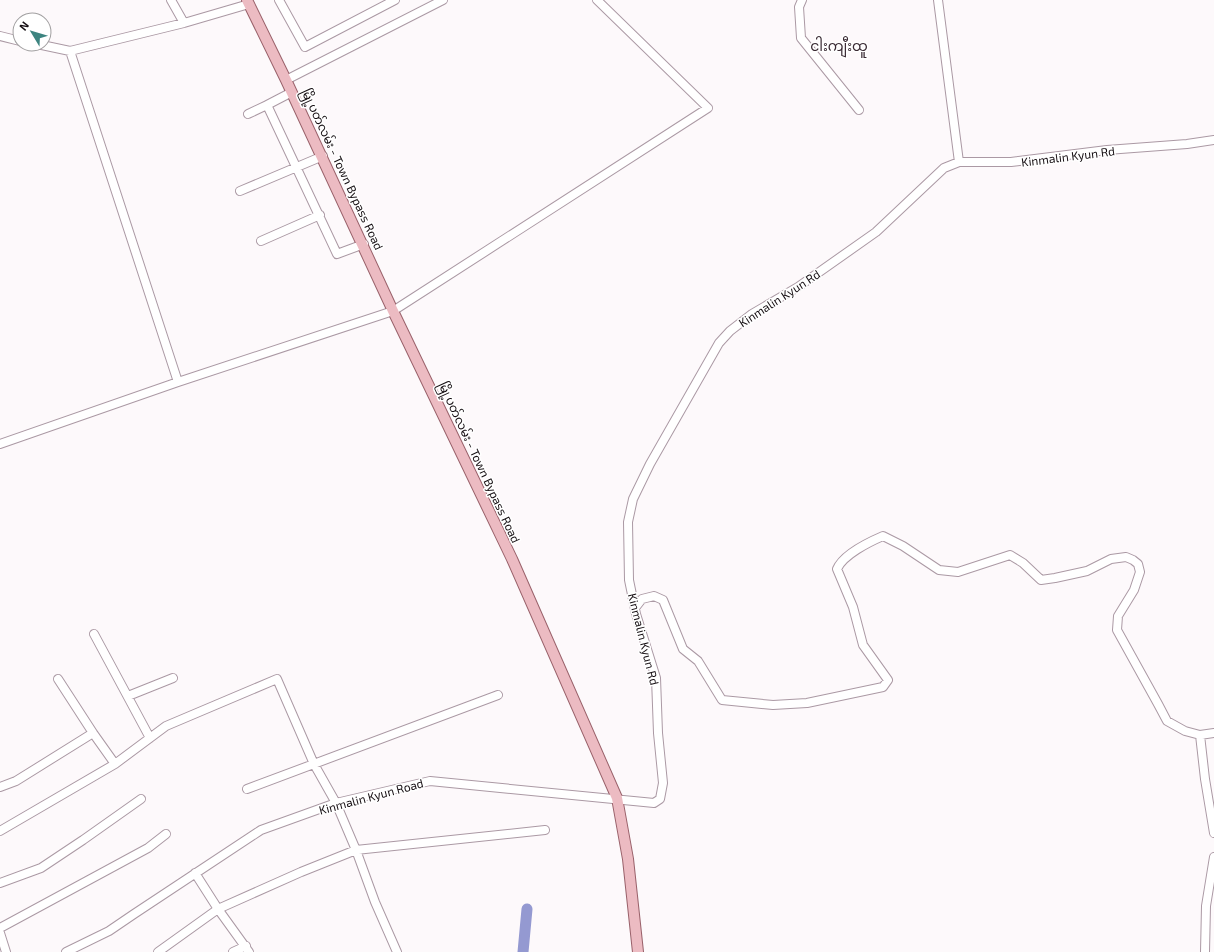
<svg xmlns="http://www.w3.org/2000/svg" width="1214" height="952" font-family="'Exo 2','Noto Sans Myanmar',sans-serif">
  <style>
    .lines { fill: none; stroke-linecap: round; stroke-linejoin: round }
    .river { stroke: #9499d1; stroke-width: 11 }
    .minor-casing { stroke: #ab99a4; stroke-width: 10 }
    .major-casing { stroke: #99616a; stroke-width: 12 }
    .minor { stroke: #fff; stroke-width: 8 }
    .major { stroke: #ecbbc2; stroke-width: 10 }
    .labels { text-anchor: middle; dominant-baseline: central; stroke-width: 3; stroke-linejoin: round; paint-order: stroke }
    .street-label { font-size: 12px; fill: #150e12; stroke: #fff }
    .quarter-label { font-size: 14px; fill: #382932; stroke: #fff }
  </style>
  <rect width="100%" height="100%" fill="#fdf9fb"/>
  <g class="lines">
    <!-- river -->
    <path class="river" d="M523,952L527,909"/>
    <defs>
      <path id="minor" d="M171,0L184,23
        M279,0L305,47L395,0
        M802,0L799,7L801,38L859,110
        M938,0L959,162
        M0,36L20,41
        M37,44L70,51L184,23L249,4
        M70,51L178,382
        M286,80L443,0
        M292,92L267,105L337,254L364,244
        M248,114L267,105
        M240,191L323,156
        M261,241L320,215
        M0,444L178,382L393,311L708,108L597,0
        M635,608L642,599L654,596L663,600L683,649L698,661L722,700L773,705L807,703L883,687L888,680L863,645L853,607L837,569C843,555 869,542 883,536L903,546L939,570L958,572L1010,555L1023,563L1041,580L1055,578L1087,571L1111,559L1126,557L1133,560L1138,564L1140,572L1134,590L1118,616L1117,630L1158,704L1167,721L1185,731L1200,735L1214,733
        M94,634L150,738
        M58,679L93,733
        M128,696L173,678
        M1200,735L1205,779L1214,833
        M0,787L16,781L93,733L115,764
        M247,789L498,695
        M0,831L115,764L166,726L277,679L314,764L336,803L356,850L375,902L397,952
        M195,873L218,909L249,952
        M0,883L41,868L83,840L141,799
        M0,928L148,848L166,834
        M0,933L6,952
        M66,952L109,931L134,914L261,830L336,803L430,781L654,803L660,799L663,783L658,733L656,678L636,614L629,580L628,522L633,499L650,464L719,343L730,331L752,314L798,287L876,232L944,168L959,162H1011L1107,150L1187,144L1214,140
        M158,952L218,909L301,872L356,850L545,830
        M233,952L246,946
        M1205,952L1206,906L1214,857"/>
      <path id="major" d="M247,0L286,80L393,311L512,559L617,798L628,859L638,952"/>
    </defs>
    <!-- minor casing -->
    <use href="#minor" class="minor-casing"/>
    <!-- major casing -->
    <use href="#major" class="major-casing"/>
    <!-- minor -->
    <use href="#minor" class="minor"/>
    <!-- major -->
    <use href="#major" class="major"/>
  </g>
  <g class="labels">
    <!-- street labels -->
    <g class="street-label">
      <text transform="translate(1068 156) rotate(-7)">Kinmalin Kyun Rd</text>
      <text transform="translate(343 169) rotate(65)">မြို့ပတ်လမ်း - Town Bypass Road</text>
      <text transform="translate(779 298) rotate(-33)">Kinmalin Kyun Rd</text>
      <text transform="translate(480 462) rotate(65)">မြို့ပတ်လမ်း - Town Bypass Road</text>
      <text transform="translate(644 639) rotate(76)">Kinmalin Kyun Rd</text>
      <text transform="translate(371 796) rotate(-15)">Kinmalin Kyun Road</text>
    </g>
    <!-- quarter labels -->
    <g class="quarter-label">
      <text x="839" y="45">ငါးကျီးထူ</text>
    </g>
  </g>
  <!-- north arrow -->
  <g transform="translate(32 32) rotate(308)"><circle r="19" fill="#ffffff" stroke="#a19fa0"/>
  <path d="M0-3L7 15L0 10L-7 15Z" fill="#3c8480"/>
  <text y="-6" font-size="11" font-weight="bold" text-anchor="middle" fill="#150e12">N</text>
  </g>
</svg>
